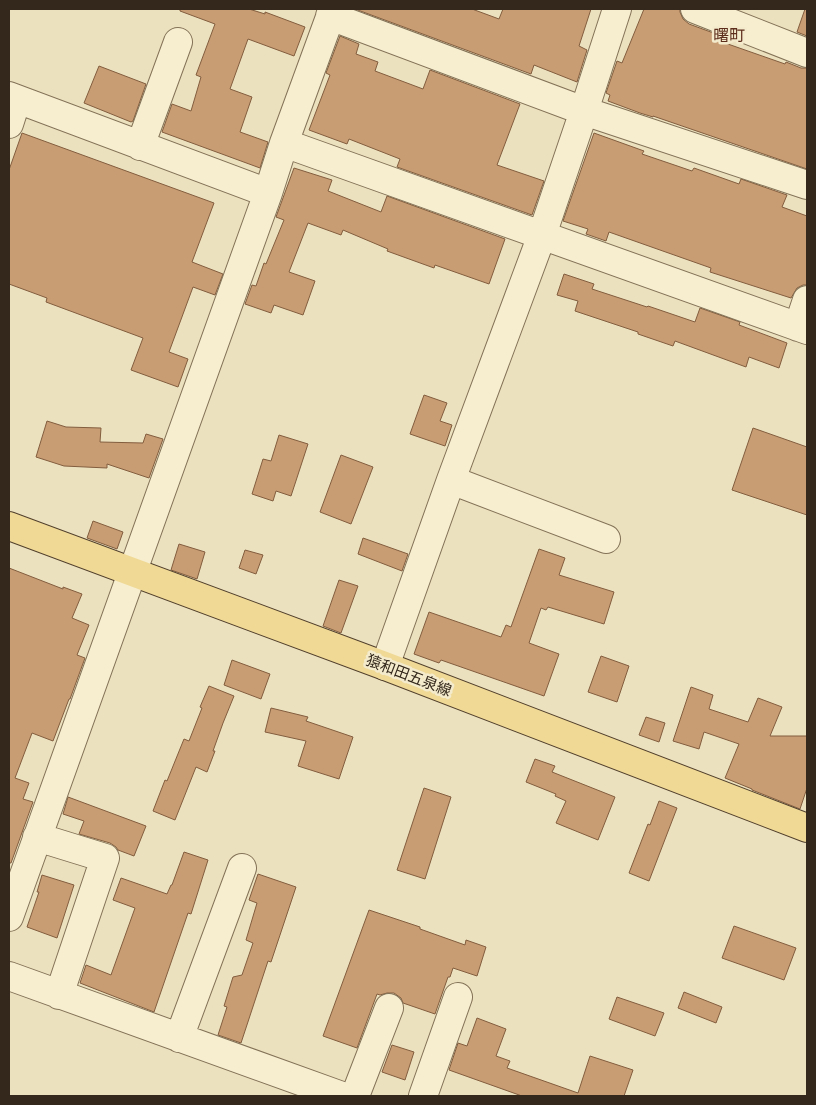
<svg xmlns="http://www.w3.org/2000/svg" width="816" height="1105" font-family="'Source Serif 4','Noto Sans JP',serif">
  <style>
    .building { fill: #c99d74; stroke: #825d3e }
    .lines { fill: none; stroke-linecap: round; stroke-linejoin: round }
    .minor-casing { stroke: #837257; stroke-width: 30 }
    .major-casing { stroke: #513f2c; stroke-width: 30 }
    .minor { stroke: #f7eed0; stroke-width: 28 }
    .major { stroke: #efd995; stroke-width: 28 }
    .labels { text-anchor: middle; dominant-baseline: central; stroke-width: 5; stroke-linejoin: round; paint-order: stroke }
    .street-label { font-size: 15px; fill: #33281b; stroke: #f4ebcd }
    .neighbourhood-label { font-size: 16px; fill: #5e2e1c; stroke: #f4ebcd }
  </style>
  <rect width="100%" height="100%" fill="#ece1be"/>
  <!-- building -->
  <path class="building" d="M180,9H249L265,14V12L305,27L294,56L248,39L230,89L252,97L240,132L268,142L260,168L162,132L172,104L191,111L201,77L196,75L215,24L180,11Z
    M355,9H472L499,19L503,9H591L579,46L587,50L577,82L534,65L531,74Z
    M644,9H680V12L683,19L689,24L727,38L725,43L785,64L786,62L801,68H807V169L653,116V117L640,113L608,101L610,95L606,93L617,61L622,63Z
    M805,9L807,10V36L797,32Z
    M340,36L359,44L356,54L378,62L375,71L423,89L430,70L520,104L497,165L544,181L532,215L397,167L400,159L349,139L347,144L309,130L330,75L326,73Z
    M99,66L146,84L133,121L131,122L84,103Z
    M22,133L214,203L192,262L223,274L215,295L193,287L169,352L188,359L178,387L131,370L143,338L46,302L47,298L9,284V170Z
    M594,133L644,151L642,154L692,171L694,168L739,184L741,179L787,195L782,207L807,216V285H803L797,288L791,298L710,272L711,268L609,232L606,241L586,234L588,229L563,221Z
    M294,168L332,180L328,191L381,212L387,196L505,239L489,284L435,265L434,268L387,251L388,249L343,230L341,235L308,223L289,272L315,281L303,315L274,305L271,313L245,304L252,285L256,286L264,263L266,264L284,220L276,217Z
    M564,274L594,284L592,289L647,307L648,306L695,322L700,308L740,322L739,325L787,343L779,368L749,357L746,367L675,341L673,346L638,334V332L575,311L578,301L557,295Z
    M424,395L447,403L440,421L452,425L445,446L410,434Z
    M47,421L66,427L101,428L100,442L143,443L146,434L163,439L149,478L107,464V468L64,466L36,457Z
    M753,428L807,447V515L732,490Z
    M279,435L308,444L291,496L276,491L273,501L252,494L263,459L271,461Z
    M341,455L373,467L351,524L320,512Z
    M93,521L123,532L117,549L87,538Z
    M363,538L408,554L402,571L358,554Z
    M179,544L205,552L197,579L171,570Z
    M539,549L565,558L559,575L614,592L604,624L548,607L546,610L541,608L529,643L559,654L544,696L441,660L439,663L414,654L429,612L501,637L506,625L511,627Z
    M245,550L263,555L256,574L239,568Z
    M9,568L63,589V587L82,594L72,618L89,625L77,655L85,658L70,699H69L53,741L32,733L15,778L29,783L23,799L33,802L11,863H9Z
    M339,580L358,586L341,633L323,626Z
    M601,656L629,666L617,702L588,692Z
    M232,660L270,674L261,699L224,685Z
    M209,686L234,696L223,723L213,751H215L207,772L196,767L175,820L153,811L165,780L167,781L184,739L189,741L202,708L200,707Z
    M691,687L713,695L709,709L748,722L758,698L782,707L770,736H807V788L800,809L752,790V789L725,778L739,744L704,732L699,749L673,741Z
    M271,708L308,717L306,721L353,737L339,779L298,766L306,741L265,732Z
    M646,717L665,723L659,742L639,735Z
    M535,759L555,766L552,772L615,797L598,840L556,823L566,801L555,796L556,794L526,782Z
    M424,788L451,797L425,879L397,870Z
    M68,797L146,826L134,856L118,850L116,847L110,843L79,834L84,821L63,814Z
    M659,801L677,808L649,881L629,873L648,824L650,825Z
    M184,852L208,860L191,914L188,913L154,1012L80,983L86,965L111,975L135,908L113,900L121,878L167,894L171,885H172Z
    M258,874L296,887L271,962L268,961L241,1043L218,1035L227,1007L224,1006L233,977L242,975L253,943L246,940L257,903L249,900Z
    M42,875L74,885L57,938L27,927L39,892H37Z
    M369,910L420,927V929L465,945L466,940L486,947L477,976L453,968L450,977H448L435,1014L403,1003L401,998L394,993H387L380,995L377,994L357,1048L323,1036Z
    M734,926L796,948L784,980L722,958Z
    M684,992L722,1007L716,1023L678,1008Z
    M617,997L664,1013L655,1036L609,1019Z
    M477,1018L506,1029L496,1056L510,1061L507,1068L578,1093L590,1056L633,1070L624,1096H522L449,1070L458,1043L467,1046Z
    M392,1045L414,1052L405,1080L382,1072Z"/>
  <g class="lines">
    <defs>
      <path id="minor" d="M695,9L807,53
        M330,16L584,111L807,185
        M9,96L268,193
        M9,124L17,99
        M284,143L807,330
        M140,146L178,42
        M798,327L807,300
        M451,480L606,539
        M385,666L451,480L542,235L584,111L617,9
        M37,837L105,858L59,995
        M9,917L268,193L284,143L333,9
        M9,976L342,1096
        M179,1038L242,868
        M355,1096L389,1008
        M423,1096L458,997"/>
      <path id="major" d="M9,526L385,666L807,828"/>
    </defs>
    <!-- minor casing -->
    <use href="#minor" class="minor-casing"/>
    <!-- major casing -->
    <use href="#major" class="major-casing"/>
    <!-- minor -->
    <use href="#minor" class="minor"/>
    <!-- major -->
    <use href="#major" class="major"/>
  </g>
  <g class="labels">
    <!-- street labels -->
    <g class="street-label">
      <text transform="translate(409 675) rotate(21)">猿和田五泉線</text>
    </g>
    <!-- neighbourhood labels -->
    <g class="neighbourhood-label">
      <text x="729" y="35">曙町</text>
    </g>
  </g>
  <!-- border -->
  <rect width="816" height="1105" fill="none" stroke="#33281b" stroke-width="20"/>
</svg>
